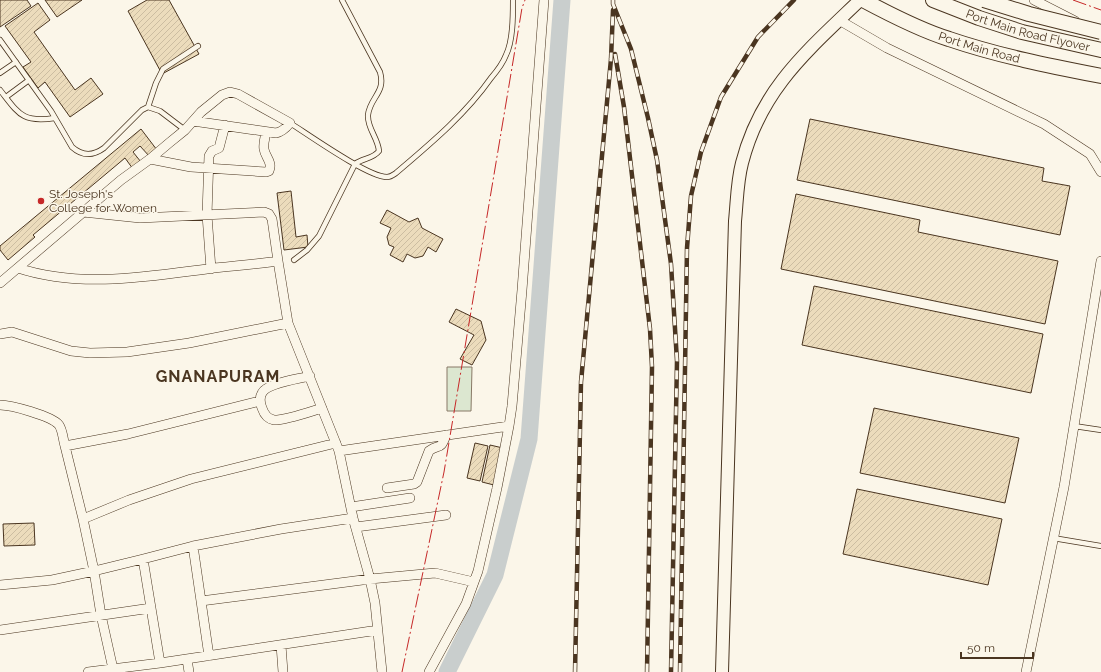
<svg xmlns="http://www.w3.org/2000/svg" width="1101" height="672" font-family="Raleway,sans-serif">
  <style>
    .grass { fill: #dce7d0; stroke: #887966 }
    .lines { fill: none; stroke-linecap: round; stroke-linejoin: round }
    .river { stroke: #c9cecd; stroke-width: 17 }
    .building { fill: url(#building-hatch); stroke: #4a3520 }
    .lane-casing { stroke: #4a3520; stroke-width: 6 }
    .street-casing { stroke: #4a3520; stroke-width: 10 }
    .secondary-casing { stroke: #4a3520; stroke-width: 14 }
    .primary-casing { stroke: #4a3520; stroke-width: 16 }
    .lane { stroke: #fbf6e9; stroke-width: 4.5 }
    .street { stroke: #fbf6e9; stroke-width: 9 }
    .secondary { stroke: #fbf6e9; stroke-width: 12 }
    .primary { stroke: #fbf6e9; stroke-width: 14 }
    .rail-casing { stroke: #4a3520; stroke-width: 4.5 }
    .rail { stroke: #fbf6e9; stroke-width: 3; stroke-dasharray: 9; stroke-linecap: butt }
    .primary-bridge-casing { stroke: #4a3520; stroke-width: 16; stroke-linecap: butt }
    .primary-bridge { stroke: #fbf6e9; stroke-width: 14 }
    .power { stroke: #c62828; stroke-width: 1; stroke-dasharray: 14 3 2 3; stroke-linecap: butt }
    .poi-dot { fill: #c62828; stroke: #fbf6e9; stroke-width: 1.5 }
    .labels { text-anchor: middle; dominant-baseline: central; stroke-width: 3; stroke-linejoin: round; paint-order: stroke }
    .street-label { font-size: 12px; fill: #4a3520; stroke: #fbf6e9 }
    .poi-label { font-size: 12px; fill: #4a3520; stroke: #fbf6e9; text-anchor: start }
    .district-label { font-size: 16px; font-weight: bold; letter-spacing: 1px; fill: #4a3520; stroke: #fbf6e9 }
  </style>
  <defs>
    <pattern id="building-hatch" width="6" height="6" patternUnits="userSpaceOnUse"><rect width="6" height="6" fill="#ecdcbc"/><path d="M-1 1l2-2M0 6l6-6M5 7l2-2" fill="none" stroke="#ccbda1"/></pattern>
  </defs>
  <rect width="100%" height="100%" fill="#fbf6e9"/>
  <!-- grass -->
  <path class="grass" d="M447,367H472L471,411H447Z"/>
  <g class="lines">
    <!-- river -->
    <path class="river" d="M447,672L495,575L529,439L562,0"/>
  </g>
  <!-- building -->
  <path class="building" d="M0,0H27L31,6L0,27Z
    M45,0H82L57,17Z
    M147,0H169L199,54L162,74L128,11Z
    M38,3L50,20L34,32L75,90L91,78L103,94L70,117L45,82L38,88L23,67L31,62L5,26Z
    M810,119L1044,168L1042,181L1070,186L1060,235L797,180Z
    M141,129L157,150L150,157L140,146L133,152L141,162L133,169L125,158L33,235L35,237L8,260L0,250V246Z
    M291,191L296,237L307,235L308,247L284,250L277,193Z
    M796,194L920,220L918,232L1058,261L1045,324L781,269Z
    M387,210L409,222L418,218L422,228L443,239L436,252L428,247L423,256L415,258L407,254L403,262L390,255L394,247L389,245L387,237L391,228L380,223Z
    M814,286L1043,334L1031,393L802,345Z
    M456,309L481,321L486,340L472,365L460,359L474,335L449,322Z
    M874,408L1019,438L1005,503L860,473Z
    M475,443L488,446L480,481L467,478Z
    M490,445L503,448L494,485L482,482Z
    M857,489L1002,519L988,585L843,554Z
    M34,523L35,545L4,546L3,524Z"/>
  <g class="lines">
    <defs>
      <path id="lane" d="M0,40L51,111L72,147C82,156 93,156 104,148L142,110L148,107L160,111L185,130
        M0,73L16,62
        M0,90C19,114 22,123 55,118
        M6,97L29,80
        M148,107L156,83L163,69L198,46
        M290,123C309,135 368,177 387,177C391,177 393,175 396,173C430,144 465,115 491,78C497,71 503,63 506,55C513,41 513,16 513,0
        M294,260L307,250L319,236L355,164C363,158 373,159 379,151C378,138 367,128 368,115C370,97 386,93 380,72L342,0
        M1074,426L1101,430
        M1053,538L1101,546"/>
      <path id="street" d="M1034,0L1075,21
        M839,20L887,48L1044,124L1090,154L1101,172
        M150,159L191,167L266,172L269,171C273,162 265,157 264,149C263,144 265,138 266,132
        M83,212L140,218L264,212L269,214L272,219L278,261
        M18,268C81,289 151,276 214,268C236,266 257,264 278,261L288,323
        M211,269L207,215L209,156L212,151L219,148L225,125
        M0,283L121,180L150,159L169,143L185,130L201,112L222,95L230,92L238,94L290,123C286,128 282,132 276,133L193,121
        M0,334L12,332L71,351L90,353L127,352L189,343L288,323L339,451L353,518L370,579L375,603L382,672
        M310,376C299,379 267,383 262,393C259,398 260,403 262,408C264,414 268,419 274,420C287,420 309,412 322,408
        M0,405C11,405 52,416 59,425C63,431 63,440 65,446
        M339,451L509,426
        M387,488L414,484L417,482L429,451C439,443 440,452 446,435
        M351,507L410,498
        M83,519L129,500L191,479L336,443
        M356,527L446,515
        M143,559L193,546
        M0,585L52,580L94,571L101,615L113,669
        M201,601L193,546L281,529L353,518
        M151,608L143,559L94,571L83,519L65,446L128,434L260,401
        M0,630L151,608L160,663
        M281,645L283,672
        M209,656L201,601L370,579L435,573L474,582
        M187,659L189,672
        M88,672L160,663L378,630
        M429,672L466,604L478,571L497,488L509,426L512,406L522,290L544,0
        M1026,672L1064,487L1101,261"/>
      <path id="secondary" d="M722,672L735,221C737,202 737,182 742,163C761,89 807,51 860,0"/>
      <g id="primary">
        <path id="s1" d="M863,0C891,15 920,30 949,39C999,56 1050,66 1101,76"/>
        <path id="s2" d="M933,0L979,18L1022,32L1101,50"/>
      </g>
    </defs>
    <!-- lane casing -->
    <use href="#lane" class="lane-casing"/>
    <!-- street casing -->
    <use href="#street" class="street-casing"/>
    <!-- secondary casing -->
    <use href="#secondary" class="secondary-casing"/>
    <!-- primary casing -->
    <use href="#primary" class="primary-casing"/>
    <!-- lane -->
    <use href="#lane" class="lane"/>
    <!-- street -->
    <use href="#street" class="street"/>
    <!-- secondary -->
    <use href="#secondary" class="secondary"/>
    <!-- primary -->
    <use href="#primary" class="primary"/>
    <defs>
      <path id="rail" d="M613,0V4L631,49L648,118L657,160L671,264L677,361L671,672
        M615,54L624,107L650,329L652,367L647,672
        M575,672L581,382L611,59L613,10
        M680,672L687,248L691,196L701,152L721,97L758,37L794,0"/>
    </defs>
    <!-- rail casing -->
    <use href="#rail" class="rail-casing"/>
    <!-- rail -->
    <use href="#rail" class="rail"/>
    <defs>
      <path id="primary-bridge" d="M984,0L1029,14L1101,32"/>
    </defs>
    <!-- primary-bridge casing -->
    <use href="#primary-bridge" class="primary-bridge-casing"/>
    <!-- primary-bridge -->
    <use href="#primary-bridge" class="primary-bridge"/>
    <!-- power -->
    <path class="power" d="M1073,0L1101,10
      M402,672L444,472L522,8L525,0"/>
  </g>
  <!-- markers -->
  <circle class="poi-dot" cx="41" cy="201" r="4"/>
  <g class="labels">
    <!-- street labels -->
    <g class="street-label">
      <text stroke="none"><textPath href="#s2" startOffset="100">Port Main Road Flyover</textPath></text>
      <text stroke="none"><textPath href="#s1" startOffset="126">Port Main Road</textPath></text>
    </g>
    <!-- poi labels -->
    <g class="poi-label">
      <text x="49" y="194">St. Joseph's<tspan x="49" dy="14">College for Women</tspan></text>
    </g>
    <!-- district labels -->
    <g class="district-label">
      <text x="218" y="376">GNANAPURAM</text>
    </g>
  </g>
  <!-- scale -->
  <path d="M961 652v6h72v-6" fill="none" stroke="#4a3520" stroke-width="2"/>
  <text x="967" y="652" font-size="12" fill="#4a3520" stroke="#fbf6e9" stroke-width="3" paint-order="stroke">50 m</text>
</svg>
